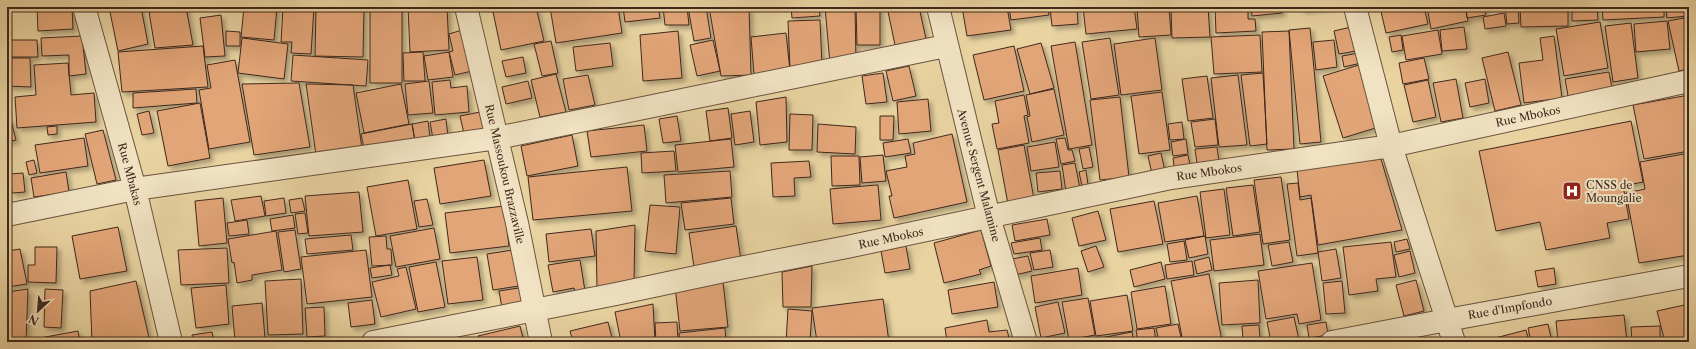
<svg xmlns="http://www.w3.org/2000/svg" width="1696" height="349" font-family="'Libre Caslon Text',serif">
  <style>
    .building { fill: #e2a578; stroke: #40281d; filter: url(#shadow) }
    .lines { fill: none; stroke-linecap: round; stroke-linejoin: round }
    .street-casing { stroke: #6a533e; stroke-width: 24 }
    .street { stroke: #f0e2c2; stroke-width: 22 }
    .labels { text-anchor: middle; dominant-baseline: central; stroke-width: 4; stroke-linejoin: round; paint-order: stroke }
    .street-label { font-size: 11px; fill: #40281d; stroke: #f0e2c2 }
    .poi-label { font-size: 11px; fill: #40281d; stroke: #f0e2c2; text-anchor: start }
  </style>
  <defs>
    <filter id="shadow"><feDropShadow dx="3.5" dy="3.5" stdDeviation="2" flood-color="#0004"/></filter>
  </defs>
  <rect width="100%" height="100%" fill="#e8d3a1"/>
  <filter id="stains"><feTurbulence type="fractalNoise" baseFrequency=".005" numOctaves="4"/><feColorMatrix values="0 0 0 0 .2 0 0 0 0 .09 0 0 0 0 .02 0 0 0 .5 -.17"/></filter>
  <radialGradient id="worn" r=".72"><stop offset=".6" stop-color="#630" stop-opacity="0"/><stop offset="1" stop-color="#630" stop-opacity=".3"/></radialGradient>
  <!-- building -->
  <path class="building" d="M37,7H72L73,29L38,31Z
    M109,7H141L148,44L118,51Z
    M180,7H186L193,45L155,48L149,12Z
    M244,7H277L274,40L241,37Z
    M283,7H314L311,54L291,53L292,42H281Z
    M316,7H364L363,57L315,56Z
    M370,7H402V83H370Z
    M408,7H447L449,50L410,52Z
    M492,7H536L544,41L501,50Z
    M550,7H618L622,33L556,43Z
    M623,7H658L660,18L625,22Z
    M663,7H687L689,25H665Z
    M688,7H706L711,38L694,41Z
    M709,7H749L751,75L721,76Z
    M791,7H819L820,16L792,18Z
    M825,7H855L856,63L830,64Z
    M856,7H880V45H857Z
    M887,7H919L926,39L895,45Z
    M962,7H1007L1011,30L967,36Z
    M1009,7H1048L1049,15L1011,20Z
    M1050,7H1077L1078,24L1052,26Z
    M1083,7H1134L1137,29L1086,34Z
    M1137,7H1169L1171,35L1139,37Z
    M1171,7H1208L1210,37L1172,38Z
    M1215,7H1248V19H1255L1256,31L1216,33Z
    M1251,7H1281L1282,13L1252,16Z
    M1301,7H1327L1302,10Z
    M1380,7H1424L1428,24L1386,33Z
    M1427,7H1465L1468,21L1431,29Z
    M1466,7H1484L1486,15L1467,18Z
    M1505,7H1518L1519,23L1507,24Z
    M1520,7H1568V26L1521,27Z
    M1572,7H1597L1598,20L1572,21Z
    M1602,7H1664V17L1603,20Z
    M1666,7H1684L1687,16L1667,18Z
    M1504,13L1506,26L1485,29L1483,17Z
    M221,15L225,56L205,57L200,18Z
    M1689,17V69L1679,71L1668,21Z
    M820,20L822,66L790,68L788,21Z
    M1667,21L1670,49L1636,52L1634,24Z
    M1600,22L1608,68L1564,76L1556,29Z
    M1631,23L1638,78L1613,82L1605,26Z
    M1351,27L1356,51L1339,54L1334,31Z
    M1464,27L1467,49L1442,51L1440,30Z
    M1310,28L1321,142L1300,144L1289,30Z
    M462,30L472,71L455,75L449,52L453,51L449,34Z
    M1438,30L1442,54L1406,60L1402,36Z
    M226,31L240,32V46H226Z
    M678,31L682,78L643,81L640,35Z
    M1289,31L1294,149L1267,150L1262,32Z
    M786,33L790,71L754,74L751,37Z
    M1260,35L1262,72L1214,74L1211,37Z
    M1401,35L1403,50L1392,52L1389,37Z
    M82,36L86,74L69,76V55L42,56L41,38Z
    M1554,36L1562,98L1524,103L1519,63L1543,60L1540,38Z
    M242,38L288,44L284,79L238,73Z
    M1110,38L1119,95L1091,99L1082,42Z
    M1155,38L1162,90L1121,95L1114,44Z
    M7,40H37L38,57H7Z
    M713,40L720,71L697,76L690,45Z
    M1334,40L1337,67L1316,70L1313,42Z
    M551,41L558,73L542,76L534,44Z
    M1075,42L1092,145L1069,149L1051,46Z
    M610,43L613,66L576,71L573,47Z
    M1041,43L1054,88L1030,94L1017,49Z
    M203,46L208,87L122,92L118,52Z
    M1014,46L1024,91L984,100L973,55Z
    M423,52L425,81H404L403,53Z
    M449,52L453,77L428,80L424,56Z
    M1508,52L1521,105L1495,111L1482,58Z
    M1359,53L1361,63L1344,67L1342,56Z
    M293,55L368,60L366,86L291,81Z
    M523,57L526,73L506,77L502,61Z
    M7,58H30L31,87L7,86Z
    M1424,58L1429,79L1403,84L1399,63Z
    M235,60L250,142L209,149L199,90L211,88L207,65Z
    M68,63L71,95L94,93L96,122L17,128L15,97L36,95L34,65Z
    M1362,64L1382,126L1343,138L1323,76Z
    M909,66L916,96L893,101L886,71Z
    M1609,72L1612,88L1568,96L1565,79Z
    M883,73L887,102L866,104L862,76Z
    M1263,73L1267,144L1250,146L1241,75Z
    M556,74L566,112L540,117L531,80Z
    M588,75L595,105L569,110L563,79Z
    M1238,75L1247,145L1219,147L1211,78Z
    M1207,76L1213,118L1188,121L1182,79Z
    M1456,79L1463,118L1441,122L1433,83Z
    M1485,79L1489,103L1470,107L1465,83Z
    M450,80L451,88L467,86L469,112L435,115L432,82Z
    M1428,80L1436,117L1413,122L1404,85Z
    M429,81L433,113L408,115L405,84Z
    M528,81L532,98L506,104L502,87Z
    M299,83L310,147L254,155L242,84Z
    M306,84L353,85L362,149L316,155Z
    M401,84L409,124L364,133L356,93Z
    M196,89L197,103L133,108V93Z
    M1054,89L1064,135L1032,142L1027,117L1030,116L1026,95Z
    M1162,92L1170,150L1139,154L1131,96Z
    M1024,95L1028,115L1024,116L1029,143L997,149L992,124L999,123L995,101Z
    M1689,95V151L1644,159L1633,105Z
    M786,97L787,142L760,145L756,102Z
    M1120,97L1129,177L1100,180L1090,100Z
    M928,99L931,131L899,134L897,102Z
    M200,103L210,158L168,166L157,111Z
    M728,108L732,138L710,141L706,111Z
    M149,111L154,133L142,135L137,114Z
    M750,111L754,142L735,145L731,114Z
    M480,112L484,130L464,134L460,116Z
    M790,114L813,115L812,150H789Z
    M677,116L681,141L663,143L659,119Z
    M880,116H894L893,140H880Z
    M10,117L16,140L7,142V118Z
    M446,119L448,137L433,139L430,122Z
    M1215,119L1218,145L1195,147L1191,122Z
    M428,121L430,138L415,141L412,124Z
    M1631,121L1643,182L1623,186L1629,219L1607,223L1610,238L1546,250L1540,222L1496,231L1479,151Z
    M1182,122L1184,139L1170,140L1168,124Z
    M412,124L415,141L365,152L361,134Z
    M818,124L856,127L855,154L817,152Z
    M644,125L647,151L591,157L587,131Z
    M57,126V134L48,135L47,127Z
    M103,130L116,180L97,184L85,134Z
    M952,134L967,202L894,218L889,196H892L886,171L907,167L905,156L915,154L913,143Z
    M572,135L578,166L527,176L521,146Z
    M84,138L88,166L40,173L35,145Z
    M1065,138L1068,150H1072L1075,161L1061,164L1056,139Z
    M731,139L734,167L678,172L675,145Z
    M908,139L911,153L885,157L883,143Z
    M1186,139L1188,154L1173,156L1171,142Z
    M1055,142L1059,167L1031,171L1027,147Z
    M1024,145L1034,199L1008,204L998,150Z
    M1089,147L1093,167L1083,169L1079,149Z
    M1217,147L1219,162L1197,164L1195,149Z
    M674,151L676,171L642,173L641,153Z
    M1161,153L1165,171L1152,174L1148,156Z
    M1689,153V255L1639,263L1626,193L1645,189L1640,162Z
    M883,155L886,181L862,183L860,157Z
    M1188,155L1191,170L1175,173L1173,158Z
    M831,156H859L860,185L832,186Z
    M1381,159L1402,230L1318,245L1311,195L1300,197L1297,170Z
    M34,160L37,173L29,175L26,162Z
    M484,160L491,196L440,204L434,168Z
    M809,161L811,177L794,178L795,196L773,197L771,163Z
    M1075,163L1080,189L1066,192L1062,165Z
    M627,167L632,211L533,220L528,177Z
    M1086,170L1088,185L1082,186L1079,172Z
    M730,171L732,197L666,203L664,175Z
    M1060,171L1062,189L1038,192L1036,173Z
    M66,172L69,192L34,197L31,178Z
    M23,173L25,192L12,193L10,174Z
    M1281,177L1290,240L1263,244L1254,180Z
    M408,180L417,229L376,236L367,187Z
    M1298,183L1300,200L1311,198L1318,253L1297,256L1287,184Z
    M876,185H878L881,220L833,224L830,189Z
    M1253,185L1260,232L1233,236L1226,188Z
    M1224,189L1230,235L1206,238L1200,192Z
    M359,192L363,232L309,236L305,196Z
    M261,196L265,216L235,221L231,200Z
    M1197,196L1204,236L1165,242L1158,203Z
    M223,198L227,243L199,246L195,201Z
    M284,198L286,213L266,216L264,201Z
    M302,198L305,211L291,213L289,200Z
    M731,198L734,224L685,230L681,203Z
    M427,199L433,225L419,227L414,201Z
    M1154,201L1163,244L1118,252L1110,209Z
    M650,205L680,207L676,254L645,251Z
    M504,206L509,246L450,253L445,213Z
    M1098,211L1106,240L1079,246L1072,218Z
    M305,213L308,233L298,234L295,214Z
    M293,215L295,228L272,231L270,219Z
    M1047,219L1050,235L1015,241L1012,225Z
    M247,220L249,234L229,236L227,223Z
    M635,225L634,281L597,288L596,231Z
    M736,226L741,260L694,267L689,233Z
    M118,227L127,271L80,279L72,236Z
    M434,228L440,259L396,267L390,236Z
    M591,229L595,256L549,262L546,234Z
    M295,230L301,269L284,272L278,232Z
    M981,230L991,266L979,270L981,274L944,283L934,243Z
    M276,231L282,270L252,275V280L237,283L234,262L232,263L228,239Z
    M1260,234L1264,265L1214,271L1210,240Z
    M351,235L353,250L307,254L305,239Z
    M386,236L387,249H391L392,265L372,266L369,237Z
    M1205,236L1208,254L1189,258L1185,240Z
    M1040,238L1042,250L1014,254L1011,243Z
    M1407,239L1410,249L1396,252L1394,242Z
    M1184,241L1187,260L1170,262L1167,244Z
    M1289,242L1293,262L1272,266L1268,245Z
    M1391,242L1396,277L1376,279L1378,291L1349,295L1343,247Z
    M906,246L910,269L885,273L881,251Z
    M1096,246L1104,267L1088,272L1081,251Z
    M35,247H57L56,283L28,282V265H35Z
    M227,248L229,283L181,285L178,250Z
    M20,249L27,284L7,287V251Z
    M519,249L525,285L493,290L487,254Z
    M1336,249L1341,278L1322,281L1318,252Z
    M366,250L372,297L307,304L301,257Z
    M1050,250L1053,267L1034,270L1030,253Z
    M1410,251L1415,273L1399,277L1394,255Z
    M1028,256L1032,271L1015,275L1012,259Z
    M477,257L483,300L448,304L442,261Z
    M1209,257L1212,270L1197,274L1194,261Z
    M580,260L585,291L575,292L574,288L553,292L548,265Z
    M1192,261L1194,275L1167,279L1165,265Z
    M436,262L445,307L418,312L409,267Z
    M1161,262L1165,279L1134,287L1130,270Z
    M1312,263L1321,320L1299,324L1297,314L1266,319L1258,271Z
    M390,265L392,275L372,278L370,268Z
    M812,266L811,307H783L782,272Z
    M406,267L416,309L381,317L372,282L399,276L397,269Z
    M1078,268L1082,295L1035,303L1031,276Z
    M1554,268L1556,284L1538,287L1535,271Z
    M1209,274L1222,341L1183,342L1171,281Z
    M301,279L303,334L268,335L265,281Z
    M1258,280L1260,323L1222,325L1219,283Z
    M1416,280L1424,311L1404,316L1396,285Z
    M136,281L150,342H92L90,291Z
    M1342,281L1345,313L1326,314L1323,283Z
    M723,282L728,327L680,331L675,286Z
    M994,282L998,307L952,314L948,290Z
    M226,285L229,324L196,328L191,288Z
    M1165,286L1171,324L1137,329L1131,292Z
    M525,287L528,304L502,308L499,291Z
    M28,289L26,342H7V292Z
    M45,289L63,290L61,328L44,327Z
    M1127,295L1133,331L1096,336L1090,301Z
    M1088,298L1095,335L1069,340L1062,302Z
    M883,299L889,342H817L812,308Z
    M372,300L375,324L351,327L348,303Z
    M1058,302L1065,333L1041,338L1035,307Z
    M262,303L265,338L235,341L232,306Z
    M653,304L655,342H621L615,312Z
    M1689,304V342H1665L1657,311Z
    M324,307L325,336L307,337L305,308Z
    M788,309L812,311L810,342H786Z
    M1624,315L1627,342H1558L1556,321Z
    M1294,317L1299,340L1271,342L1267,322Z
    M987,320L989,332L1007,330L1010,342H942L947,341L945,328Z
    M608,322L613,342H573L570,331Z
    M677,322L678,342H656L655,323Z
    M1326,322L1328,335L1309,338L1307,325Z
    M1178,324L1182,342H1159L1156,328Z
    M1548,324L1552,342H1531L1528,328Z
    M1259,325L1260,338L1243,340L1242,326Z
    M520,326L524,342H479L478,336Z
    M1660,326V342H1632L1631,327Z
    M725,328L726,342H680L679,333Z
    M1154,328L1156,342H1138L1136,330Z
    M1526,330L1529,342H1480Z
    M78,331L80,342H40V338Z
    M212,332L214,342H193L192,335Z
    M1132,332L1134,342H1101V338Z
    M1089,337L1090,342H1064Z"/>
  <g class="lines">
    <defs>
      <path id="street" d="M84,7L135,189L171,342
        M466,7L517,223L541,342
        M938,7L989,217L1026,342
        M1355,7L1391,146L1454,342
        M7,215L135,189L497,138L946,46
        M373,342L616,294L729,270L847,247L1171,178L1391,146L1689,81
        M1332,342L1447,320L1689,276"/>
    </defs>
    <!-- street casing -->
    <use href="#street" class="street-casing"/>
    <!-- street -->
    <use href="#street" class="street"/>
  </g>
  <!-- icons -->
  <defs>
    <symbol id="hospital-square" viewBox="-11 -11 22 22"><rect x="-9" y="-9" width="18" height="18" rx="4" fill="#8f2418" stroke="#f0e2c2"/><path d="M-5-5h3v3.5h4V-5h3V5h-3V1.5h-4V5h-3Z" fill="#fff"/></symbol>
  </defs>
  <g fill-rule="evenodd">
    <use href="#hospital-square" x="1561" y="180" width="22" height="22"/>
  </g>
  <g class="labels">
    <!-- street labels -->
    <g class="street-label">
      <text transform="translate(1528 116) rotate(-12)">Rue Mbokos</text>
      <text transform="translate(1209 172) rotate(-8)">Rue Mbokos</text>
      <text transform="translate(130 174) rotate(75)">Rue Mbakas</text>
      <text transform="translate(505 174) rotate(77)">Rue Massoukou Brazzaville</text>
      <text transform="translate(979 175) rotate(75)">Avenue Sergent Malamine</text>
      <text transform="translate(891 238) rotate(-12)">Rue Mbokos</text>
      <text transform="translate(1510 308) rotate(-10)">Rue d'Impfondo</text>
    </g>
    <!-- poi labels -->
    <g class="poi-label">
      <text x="1586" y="185">CNSS de<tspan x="1586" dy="13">Moungalie</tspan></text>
    </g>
  </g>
  <!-- margin -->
  <rect width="1696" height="349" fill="none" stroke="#e8d3a1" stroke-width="24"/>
  <rect x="8" y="8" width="1680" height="333" fill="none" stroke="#40281d" stroke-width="2"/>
  <rect x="12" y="12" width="1672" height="325" fill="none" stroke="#40281d"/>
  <!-- north arrow -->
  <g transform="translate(38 311) rotate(206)" stroke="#f0e2c2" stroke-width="3" paint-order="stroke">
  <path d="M0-3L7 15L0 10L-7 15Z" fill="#40281d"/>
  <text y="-6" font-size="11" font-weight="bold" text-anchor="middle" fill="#40281d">N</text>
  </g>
  <rect width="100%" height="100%" filter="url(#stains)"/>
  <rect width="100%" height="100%" fill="url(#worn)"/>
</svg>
